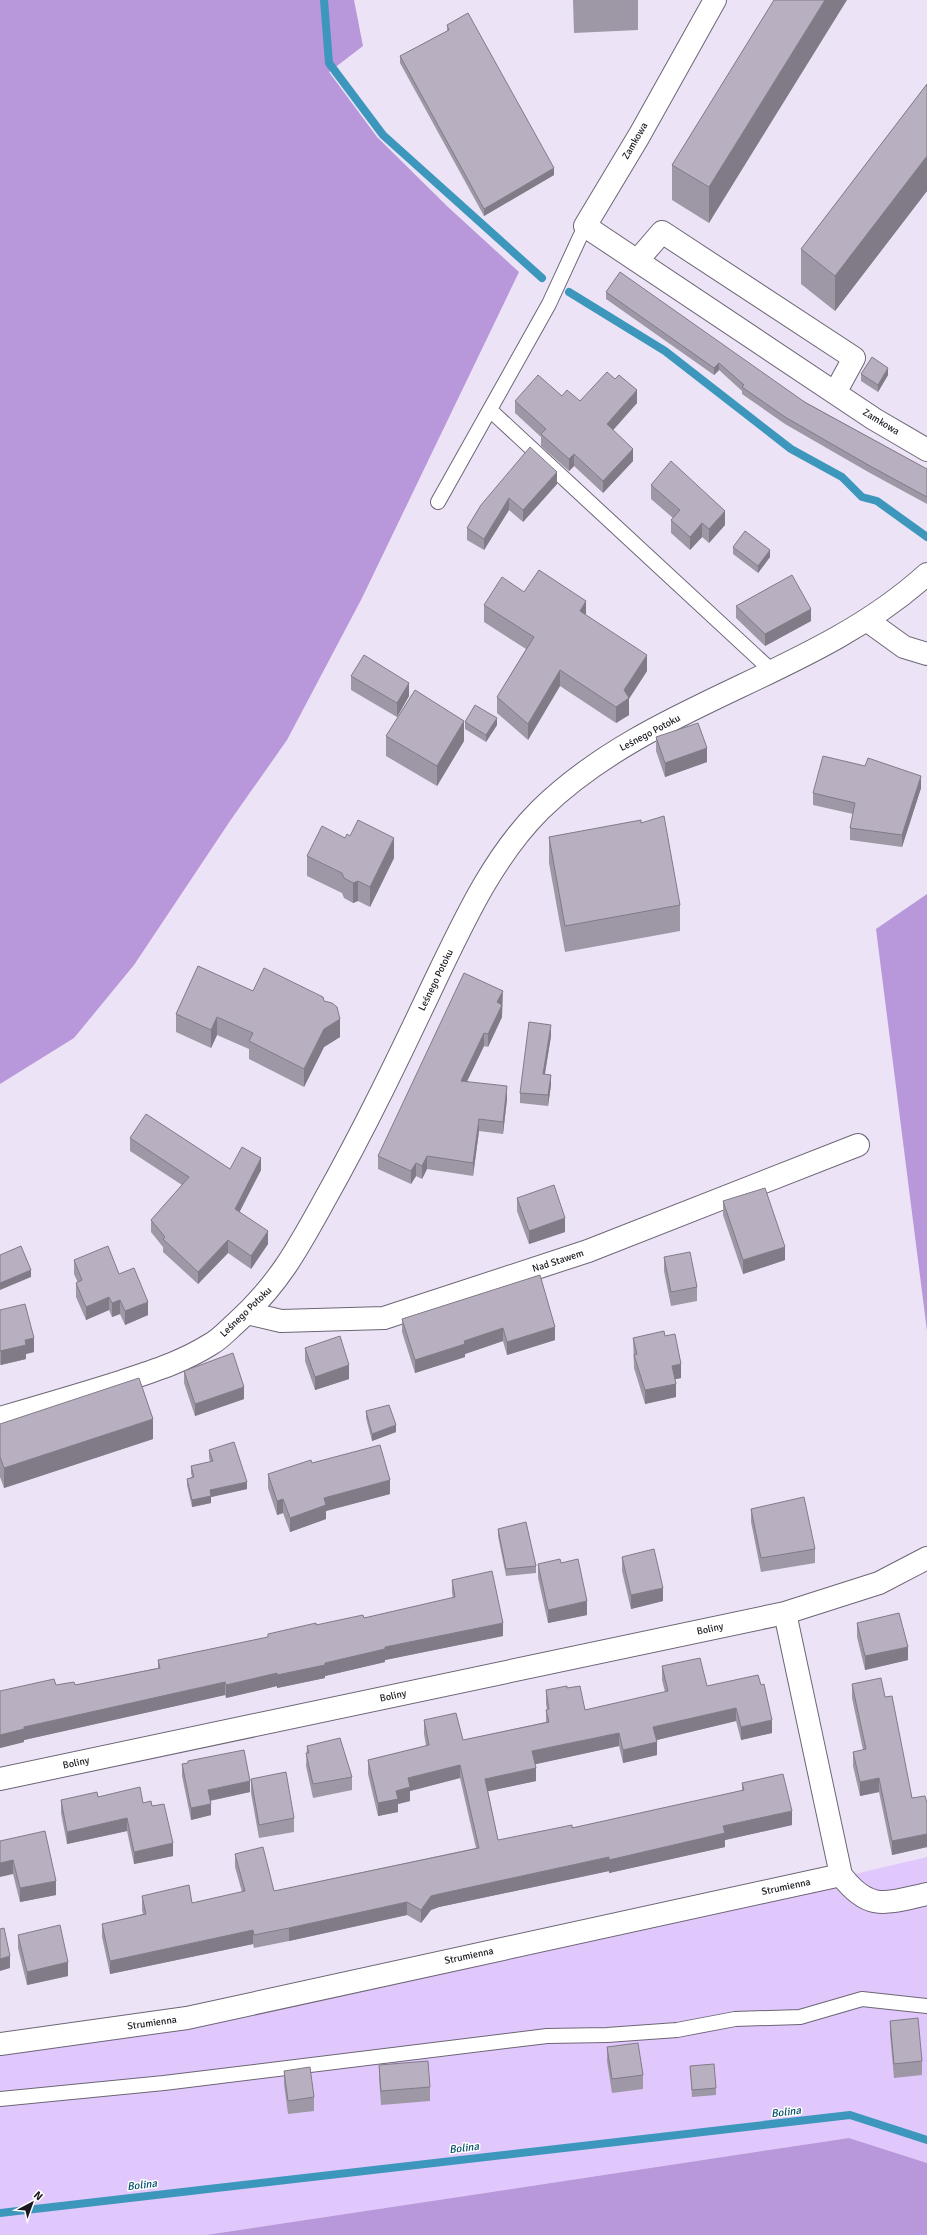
<svg xmlns="http://www.w3.org/2000/svg" width="927" height="2235" font-family="Signika,sans-serif">
  <style>
    .green { fill: #e1c8fc }
    .forest { fill: #b897da }
    .lines { fill: none; stroke-linecap: round; stroke-linejoin: round }
    .stream { stroke: #3d97bd; stroke-width: 8 }
    .service-casing { stroke: #6d6575; stroke-width: 16 }
    .minor-casing { stroke: #6d6575; stroke-width: 24 }
    .service { stroke: #fff; stroke-width: 14 }
    .minor { stroke: #fff; stroke-width: 22 }
    .wall { fill: #9e97a6 }
    .shaded-wall { fill: #817b87 }
    .building { fill: #b8b0c1; stroke: #817b87 }
    .labels { text-anchor: middle; dominant-baseline: central; stroke-width: 3; stroke-linejoin: round; paint-order: stroke }
    .street-label { font-size: 10px; fill: #1a171e; stroke: #fff }
    .water-label { font-size: 11px; font-style: italic; fill: #02506a; stroke: #fff }
  </style>
  <rect width="100%" height="100%" fill="#ece4f6"/>
  <!-- green -->
  <path class="green" d="M927,1857V2163L849,2138L206,2235H0V2042L276,2010Z"/>
  <!-- forest -->
  <path class="forest" d="M0,0H354L363,46L329,72L377,137L448,207L519,272L362,598L287,740L230,821L134,965L74,1038L0,1084Z
    M927,894V1331L876,929Z
    M849,2138L927,2163V2235H206Z"/>
  <g class="lines">
    <!-- stream -->
    <path class="stream" d="M324,0L329,63L383,135L542,278
      M569,292L665,351L791,449L842,477L862,497L877,501L927,537
      M0,2213L850,2115L927,2140"/>
    <defs>
      <path id="service" d="M490,410L772,671
        M438,502L549,304L585,226
        M0,2099L164,2083L547,2036L607,2035L677,2030L735,2019L800,2017L862,1999L927,2006"/>
      <path id="minor" d="M715,0L639,136L585,226L874,419L927,450
        M637,261L662,232L854,358L835,393
        M868,621L904,647L927,654
        M247,1313L281,1321L384,1318L588,1251L858,1145
        M0,1418C38,1407 76,1396 114,1384C149,1372 179,1364 211,1344C220,1339 228,1330 236,1323C278,1285 297,1250 324,1201C364,1130 399,1057 434,983C463,923 492,858 540,810C650,702 814,677 927,574
        M785,1613L841,1875
        M0,1779L785,1613L879,1583L927,1558
        M0,2044L187,2018L841,1875C869,1912 886,1903 927,1894"/>
    </defs>
    <!-- service casing -->
    <use href="#service" class="service-casing"/>
    <!-- minor casing -->
    <use href="#minor" class="minor-casing"/>
    <!-- service -->
    <use href="#service" class="service"/>
    <!-- minor -->
    <use href="#minor" class="minor"/>
  </g>
  <!-- wall -->
  <path class="wall" d="M573,0H638V30L574,33Z
    M774,0L709,223L672,200V165Z
    M447,25L554,175L484,216L400,63V56L447,31Z
    M927,84V191L835,311L801,284V249Z
    M606,292L927,469V504L870,473L785,424L742,394V391L719,370L714,375L606,299Z
    M861,374L888,375L878,392L861,381Z
    M562,396L580,401L637,403L613,430L633,461L603,493L574,466L569,471L541,446V437L515,413V401Z
    M557,484L523,522L509,510L484,550L467,540V528L481,505Z
    M651,485L725,525L709,543L702,537L690,550L671,533V520L673,518L651,499Z
    M733,547L770,557L758,573L733,554Z
    M524,592L586,615L647,671L629,698V715L616,723L560,686L528,740L497,713V697L526,649L484,622V605Z
    M736,606L811,621L765,646L736,618Z
    M351,676L409,696L397,717L351,690Z
    M465,722L497,725L486,742L465,729Z
    M386,736L464,741L437,786L386,756Z
    M656,737L707,762L665,777L656,751Z
    M921,788L902,847L850,840V828L853,814L813,805V793Z
    M641,823L680,905V931L565,952L549,863V837Z
    M345,838L394,858L370,907L358,901L353,903L344,898L342,893L307,876V856Z
    M198,966L340,1037L324,1047L304,1087L249,1059V1049L217,1035L211,1048L176,1032V1014Z
    M503,1004L502,1006V1017L488,1047L484,1046L467,1081L507,1099L503,1134L479,1131L473,1176L427,1169L422,1179L416,1176L411,1184L378,1169V1156Z
    M551,1036L545,1074L551,1085L548,1106L520,1103V1093Z
    M130,1138L230,1169L261,1170L239,1212L268,1244L251,1269L228,1253L198,1284L163,1252V1247L151,1232V1220L182,1185L130,1151Z
    M517,1198L565,1232L529,1244L517,1211Z
    M723,1201L785,1260L743,1274L723,1215Z
    M664,1257L697,1287V1301L671,1306L664,1271Z
    M74,1260L119,1274L148,1315L125,1325L120,1314L112,1317L109,1310L86,1320L76,1297V1283H78L74,1274Z
    M540,1275L555,1340L507,1355L503,1341L465,1354V1357L415,1373L402,1332V1319Z
    M0,1310L34,1352L26,1354V1359L0,1365Z
    M665,1336L681,1378L675,1379L676,1397L645,1404L634,1368L633,1338Z
    M305,1348L349,1379L315,1390L305,1361Z
    M184,1371L244,1399L195,1416L184,1383Z
    M366,1411L396,1432L372,1441L366,1418Z
    M0,1424L153,1439L4,1488L0,1477Z
    M209,1450L247,1489L211,1497V1503L192,1507L187,1485V1479L192,1477L191,1473V1466L210,1462L209,1457Z
    M312,1463L390,1494L326,1511V1519L290,1532L283,1513L277,1515L268,1488V1474Z
    M751,1509L815,1549V1563L761,1572L751,1522Z
    M498,1529L536,1566V1573L506,1576L498,1536Z
    M622,1557L663,1601L631,1609L622,1571Z
    M561,1563L587,1615L548,1623L538,1578V1564Z
    M452,1580L503,1636L385,1660V1662L325,1676V1678L277,1688V1686L226,1698L225,1695L24,1740V1742L0,1748L56,1685H75L158,1668V1660L268,1637V1634L316,1625L364,1618L453,1598L452,1593Z
    M857,1623L908,1660L865,1670L857,1637Z
    M662,1666L707,1686L772,1733L741,1740L736,1721L656,1740L657,1755L623,1763L619,1746L535,1764L536,1781L488,1791L498,1840L572,1828L742,1791V1783L792,1825L725,1840V1847L609,1873V1871L439,1907L431,1910L421,1923L407,1915L289,1941L254,1948L253,1944L110,1974L102,1937V1924L143,1914L142,1910V1896L192,1903L242,1892L235,1867V1854L274,1891L476,1848L460,1778L410,1791V1801L398,1804V1812L378,1816L368,1774V1760L426,1746L424,1734V1720L463,1740L546,1722V1710H547L546,1704V1690L567,1688L585,1710L665,1692L662,1680Z
    M852,1684L885,1697L912,1798L927,1803V1847L892,1855L879,1792L860,1796L853,1766V1752L863,1750L852,1698Z
    M307,1746L352,1777V1790L313,1798L306,1766Z
    M188,1761L250,1792L210,1801L211,1815L191,1820L182,1776V1764L188,1763Z
    M251,1779L294,1818V1832L259,1838L251,1793Z
    M98,1797L143,1803L152,1806L173,1856L134,1864L127,1831L67,1844L61,1813V1800Z
    M0,1841L56,1895L20,1902L13,1874Z
    M18,1935L68,1976L27,1985L18,1948Z
    M890,2021L922,2061V2075L894,2078L890,2034Z
    M607,2047L643,2075V2089L612,2093L607,2061Z
    M379,2065L430,2087V2101L381,2105L379,2078Z
    M690,2066L716,2088V2095L692,2097Z
    M284,2071L314,2097V2111L288,2114L284,2084Z"/>
  <!-- shaded-wall -->
  <path class="shaded-wall" d="M825,0H847L709,223V187Z
    M927,156V191L835,311V276Z
    M554,168V175L484,216V209Z
    M719,363V370L714,375V368Z
    M888,368V375L878,392V385Z
    M637,390V403L607,437V424Z
    M633,449V461L603,493V481Z
    M574,454V466L569,471V459Z
    M557,472V484L523,522V510Z
    M509,498V510L484,550V539Z
    M725,511V525L709,543V529Z
    M702,523V537L690,550V537Z
    M770,550V557L758,573V566Z
    M586,601V617L580,611Z
    M811,609V621L765,646V634Z
    M647,655V671L629,699V715L616,723V707L624,690Z
    M560,670V686L528,740V724Z
    M409,683V696L397,717V703Z
    M497,718V725L486,742V735Z
    M464,721V741L437,786V766Z
    M707,748V762L665,777V763Z
    M921,776V788L902,847V835Z
    M394,838V858L370,907V887Z
    M358,881V901L353,903V883Z
    M503,991L502,1017L488,1047V1034L497,1002Z
    M217,1017V1035L211,1048V1030Z
    M340,1019V1037L324,1047L304,1087V1069L324,1029Z
    M551,1025V1036L543,1084V1074Z
    M484,1033V1046L461,1094V1081Z
    M551,1075V1085L548,1106V1095Z
    M507,1086V1099L503,1134V1122Z
    M479,1119V1131L473,1176V1163Z
    M427,1156V1169L422,1179V1166Z
    M261,1158V1170L235,1221V1209Z
    M416,1163V1176L411,1184V1171Z
    M565,1218V1232L529,1244V1231Z
    M268,1231V1244L251,1269V1256Z
    M228,1240V1253L198,1284V1272Z
    M785,1247V1260L743,1274V1260Z
    M31,1270V1277L0,1290V1283Z
    M109,1297V1310L86,1320V1307Z
    M120,1300V1314L112,1317V1303Z
    M148,1302V1315L125,1325V1311Z
    M555,1327V1340L507,1355V1342Z
    M503,1328V1341L465,1354V1357L415,1373V1360L464,1341Z
    M34,1338V1352L26,1354V1359L1,1365V1351L25,1340Z
    M681,1364V1378L672,1380V1366Z
    M349,1365V1379L315,1390V1377Z
    M676,1384V1397L645,1404V1390Z
    M244,1387V1399L195,1416V1404Z
    M153,1419V1439L4,1488V1468Z
    M396,1425V1432L372,1441V1434Z
    M390,1480V1494L326,1511V1519L290,1532V1518L324,1498Z
    M247,1482V1489L211,1497V1503L192,1507V1500L210,1490Z
    M283,1499V1513L277,1515V1501Z
    M663,1588V1601L631,1609V1595Z
    M587,1601V1615L548,1623V1610Z
    M503,1623V1636L385,1660V1662L325,1676V1678L277,1688V1675L325,1663L385,1647Z
    M908,1647V1660L865,1670V1656Z
    M277,1673V1686L226,1698V1685Z
    M225,1682V1695L24,1740V1742L0,1748V1735L24,1727Z
    M736,1708V1721L653,1741V1727Z
    M772,1720V1733L741,1740V1727Z
    M619,1733V1746L532,1765V1751Z
    M657,1742V1755L623,1763V1750Z
    M460,1765V1778L410,1791V1801L398,1804V1812L378,1816V1803L396,1791L408,1778Z
    M536,1768V1781L485,1792V1779Z
    M879,1778V1792L860,1796V1782Z
    M250,1781V1792L208,1801V1790Z
    M211,1804V1815L191,1820V1808Z
    M792,1811V1825L725,1840V1847L609,1873V1860L723,1826Z
    M127,1818V1831L67,1844V1832Z
    M927,1834V1847L892,1855V1841Z
    M173,1843V1856L134,1864V1852Z
    M609,1857V1871L439,1907L431,1910L421,1923V1910L431,1896L439,1894Z
    M13,1860V1874L0,1877V1863Z
    M56,1881V1895L20,1902V1888Z
    M407,1902V1915L289,1941V1928Z
    M253,1930V1944L110,1974V1961Z
    M10,1956V1968L0,1971V1959Z
    M68,1962V1976L27,1985V1972Z"/>
  <!-- building -->
  <path class="building" d="M774,0H825L709,187L672,165Z
    M468,13L554,168L484,209L400,56L449,30L447,25Z
    M927,84V156L835,276L801,249Z
    M620,272L806,403L927,469V497L870,466L785,417L742,387L744,385L719,363L714,368L606,292Z
    M872,357L888,368L878,385L861,374Z
    M607,372L615,379L619,375L637,390L607,424L633,449L603,481L574,454L569,459L541,434L546,429L515,401L538,375L562,396L567,390L580,401Z
    M530,447L557,472L523,510L509,498L484,539L467,528L481,505Z
    M671,461L725,511L709,529L702,523L690,537L671,520L680,510L651,485Z
    M745,531L770,550L758,566L733,547Z
    M539,570L586,601L580,611L647,655L624,690L629,698L616,707L560,670L528,724L497,697L534,637L484,605L502,577L524,592Z
    M792,575L811,609L765,634L736,606Z
    M364,655L409,683L397,703L351,676Z
    M415,690L464,721L437,766L386,736Z
    M475,705L497,718L486,735L465,722Z
    M698,723L707,748L665,763L656,737Z
    M823,756L865,766L868,758L921,776L902,835L850,828L855,803L813,793Z
    M664,816L680,905L565,926L549,837L641,820V823Z
    M358,820L394,838L370,887L358,881L353,883L344,878L342,873L307,856L322,826L345,838L347,834L350,836Z
    M198,966L253,991L264,968L323,997L324,1001L332,1003L337,1007L340,1019L324,1029L304,1069L249,1041L253,1033L217,1017L211,1030L176,1014Z
    M464,973L503,991L497,1002L502,1005L488,1034L484,1033L461,1081L507,1086L503,1122L479,1119L473,1163L427,1156L422,1166L416,1163L411,1171L378,1156Z
    M529,1022L551,1025L543,1074L551,1075L548,1095L520,1093Z
    M146,1114L230,1169L242,1147L261,1158L235,1209L268,1231L251,1256L228,1240L198,1272L163,1239L165,1237L151,1220L189,1177L130,1138Z
    M554,1185L565,1218L529,1231L517,1198Z
    M765,1188L785,1247L743,1260L723,1201Z
    M21,1246L31,1270L0,1283V1255Z
    M108,1246L119,1274L134,1268L148,1302L125,1311L120,1300L112,1303L109,1297L86,1307L76,1283L82,1280L74,1260Z
    M690,1252L697,1287L671,1292L664,1257Z
    M540,1275L555,1327L507,1342L503,1328L464,1341L465,1344L415,1360L402,1319Z
    M25,1304L34,1338L25,1340L26,1345L0,1351V1310Z
    M664,1331L665,1336L675,1334L681,1364L672,1366L676,1384L645,1390L634,1355L637,1354L633,1338Z
    M340,1336L349,1365L315,1377L305,1348Z
    M233,1353L244,1387L195,1404L184,1371Z
    M139,1378L153,1419L4,1468L0,1457V1424Z
    M389,1405L396,1425L372,1434L366,1411Z
    M234,1442L247,1482L210,1490L211,1496L192,1500L187,1479L194,1477L191,1466L213,1461L209,1450Z
    M380,1445L390,1480L324,1498L326,1505L290,1518L283,1499L277,1501L268,1474L311,1460L312,1463Z
    M804,1497L815,1549L761,1558L751,1509Z
    M526,1522L536,1566L506,1569L498,1529Z
    M654,1549L663,1588L631,1595L622,1557Z
    M560,1559L561,1563L578,1559L587,1601L548,1610L538,1564Z
    M492,1571L503,1623L385,1647V1649L325,1663V1665L277,1675V1673L226,1685L225,1682L24,1727V1729L0,1735V1691L54,1679L56,1685L74,1682L75,1685L160,1668L158,1660L268,1637V1634L316,1623V1625L363,1615L364,1618L455,1597L452,1580Z
    M899,1613L908,1647L865,1656L857,1623Z
    M700,1658L707,1686L758,1675L761,1685L764,1684L772,1720L741,1727L736,1708L653,1727L657,1742L623,1750L619,1733L532,1751L536,1768L485,1779L498,1840L572,1825V1828L744,1790L742,1783L783,1774L792,1811L723,1826L725,1833L609,1860V1857L439,1894L431,1896L421,1910L407,1902L289,1928L254,1935L253,1930L110,1961L102,1924L146,1914L142,1896L189,1885L192,1903L245,1891L235,1854L263,1847L274,1891L479,1848L460,1765L408,1778L410,1787L396,1791L398,1799L378,1803L368,1760L429,1745L424,1720L456,1713L463,1740L549,1722L546,1710L549,1709L546,1690L567,1686V1688L580,1686L585,1710L668,1691L662,1666Z
    M881,1678L885,1697L892,1696L912,1798L925,1796L927,1803V1834L892,1841L879,1778L860,1782L853,1752L866,1749L852,1684Z
    M340,1738L352,1777L313,1784L306,1753H309L307,1746Z
    M244,1750L250,1781L208,1790L211,1804L191,1808L182,1764L188,1763V1761Z
    M286,1772L294,1818L259,1825L251,1779Z
    M140,1787L143,1803L151,1801L152,1806L164,1804L173,1843L134,1852L127,1818L67,1832L61,1800L97,1792L98,1797Z
    M45,1831L56,1881L20,1888L13,1860L0,1863V1841Z
    M60,1925L68,1962L27,1972L18,1935Z
    M4,1928L10,1956L0,1959V1929Z
    M918,2018L922,2061L894,2064L890,2021Z
    M638,2043L643,2075L612,2079L607,2047Z
    M428,2061L430,2087L381,2091L379,2065Z
    M714,2064L716,2088L692,2090L690,2066Z
    M310,2067L314,2097L288,2101L284,2071Z"/>
  <g class="labels">
    <!-- street labels -->
    <g class="street-label">
      <text transform="translate(635 141) rotate(-60)">Zamkowa</text>
      <text transform="translate(881 422) rotate(31)">Zamkowa</text>
      <text transform="translate(650 733) rotate(-28)">Leśnego Potoku</text>
      <text transform="translate(436 980) rotate(-64)">Leśnego Potoku</text>
      <text transform="translate(558 1261) rotate(-18)">Nad Stawem</text>
      <text transform="translate(246 1312) rotate(-44)">Leśnego Potoku</text>
      <text transform="translate(710 1629) rotate(-12)">Boliny</text>
      <text transform="translate(393 1696) rotate(-12)">Boliny</text>
      <text transform="translate(76 1763) rotate(-12)">Boliny</text>
      <text transform="translate(786 1887) rotate(-12)">Strumienna</text>
      <text transform="translate(469 1956) rotate(-12)">Strumienna</text>
      <text transform="translate(152 2023) rotate(-8)">Strumienna</text>
    </g>
    <!-- water labels -->
    <g class="water-label">
      <text transform="translate(786 2112) rotate(-7)">Bolina</text>
      <text transform="translate(464 2148) rotate(-7)">Bolina</text>
      <text transform="translate(142 2185) rotate(-7)">Bolina</text>
    </g>
  </g>
  <!-- north arrow -->
  <g transform="translate(32 2203) rotate(41)" stroke="#ffffff" stroke-width="3" paint-order="stroke">
  <path d="M0-3L7 15L0 10L-7 15Z" fill="#1a171e"/>
  <text y="-6" font-size="11" font-weight="bold" text-anchor="middle" fill="#1a171e">N</text>
  </g>
</svg>
